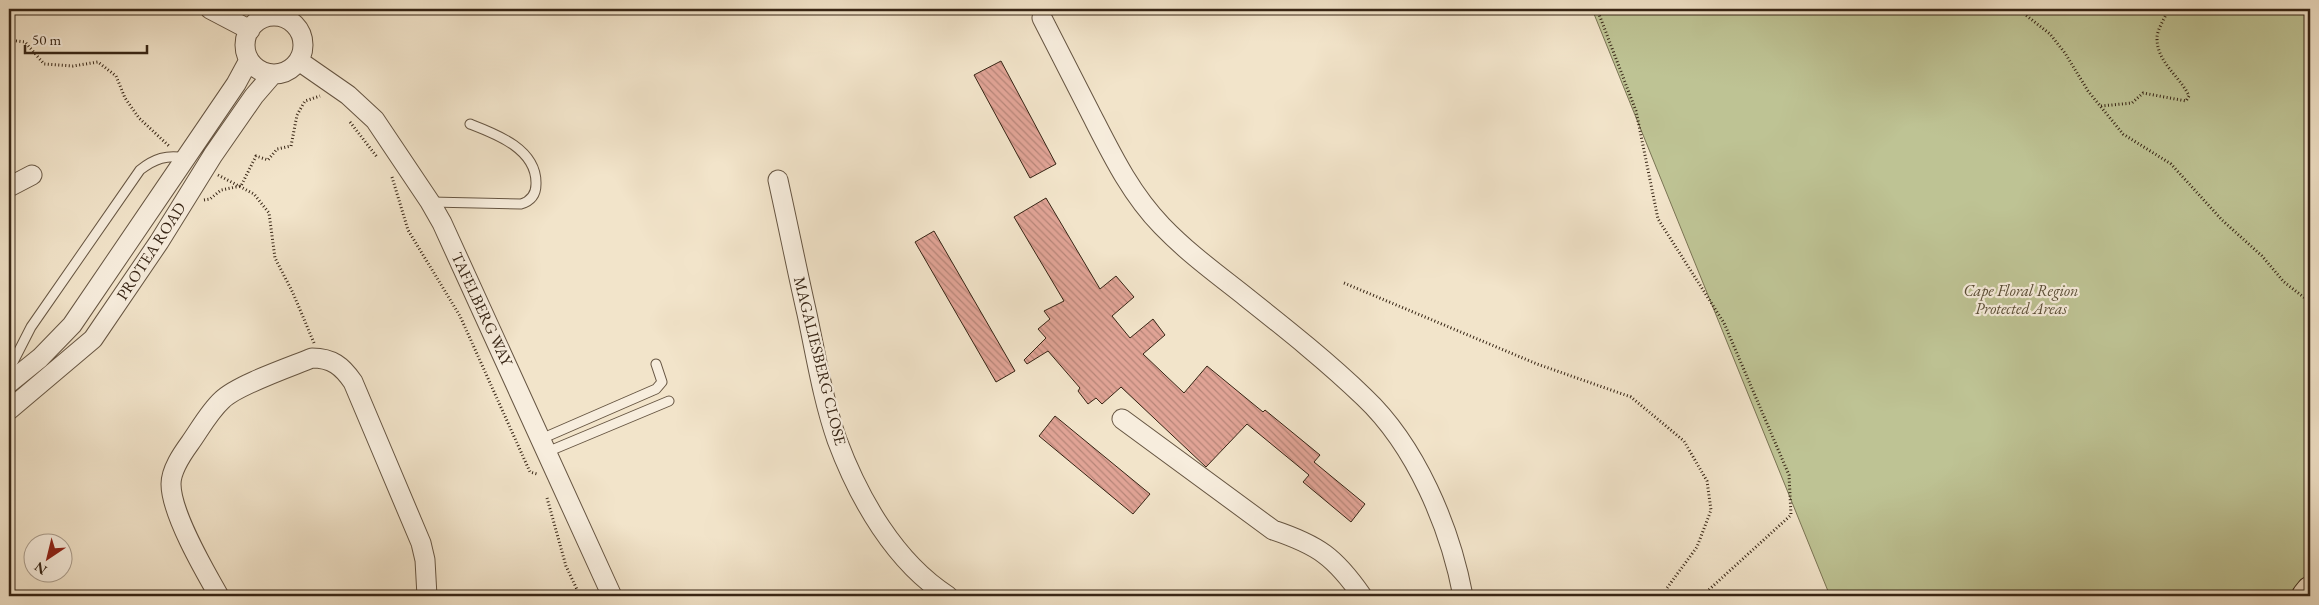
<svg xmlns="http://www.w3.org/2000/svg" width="2319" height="605" font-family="'EB Garamond',serif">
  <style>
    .green { fill: #bec394; stroke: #7a7454 }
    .building { fill: url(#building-back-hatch); stroke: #372515 }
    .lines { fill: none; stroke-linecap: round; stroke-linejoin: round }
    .lane-casing { stroke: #665542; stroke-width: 11 }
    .street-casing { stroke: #665542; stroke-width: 21 }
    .primary-casing { stroke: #372515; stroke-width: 30 }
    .path { stroke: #372515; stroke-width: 3; stroke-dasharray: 1 2.5; stroke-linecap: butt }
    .lane { stroke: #f7eddd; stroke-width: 9 }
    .street { stroke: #f7eddd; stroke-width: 19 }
    .primary { stroke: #f2e4ca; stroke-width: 28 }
    .labels { text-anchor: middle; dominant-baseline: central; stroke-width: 4.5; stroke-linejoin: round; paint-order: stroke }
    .street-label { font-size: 16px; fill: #372515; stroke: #f7eddd }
    .park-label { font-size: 16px; font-style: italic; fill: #594c35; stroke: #f7eddd }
  </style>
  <defs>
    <pattern id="building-back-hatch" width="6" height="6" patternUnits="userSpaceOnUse" patternTransform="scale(1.25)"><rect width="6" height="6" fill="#e0a395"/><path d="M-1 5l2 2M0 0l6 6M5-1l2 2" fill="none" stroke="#b68578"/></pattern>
  </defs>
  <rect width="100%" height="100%" fill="#f2e4ca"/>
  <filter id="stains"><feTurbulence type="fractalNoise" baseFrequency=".004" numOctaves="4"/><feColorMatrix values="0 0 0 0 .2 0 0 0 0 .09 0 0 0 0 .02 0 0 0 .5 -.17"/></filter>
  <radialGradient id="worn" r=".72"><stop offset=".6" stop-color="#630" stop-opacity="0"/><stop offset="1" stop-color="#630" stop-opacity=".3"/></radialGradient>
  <!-- green -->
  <path class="green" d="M1592,9H2310V596H1830Z"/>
  <!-- building -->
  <path class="building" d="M1001,61L1056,164L1030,178L974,75Z
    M1046,198L1100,289L1116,276L1134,297L1112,316L1130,338L1153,319L1165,335L1143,354L1184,393L1207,366L1263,412L1265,410L1320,455L1314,462L1365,504L1351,522L1303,482L1309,475L1247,424L1206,467L1121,387L1102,404L1096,398L1088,404L1078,391L1080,388L1048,351L1027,364L1024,360L1046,338L1038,329L1050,319L1044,311L1064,301L1014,217Z
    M934,231L1015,371L996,382L915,242Z
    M1055,416L1150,494L1133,514L1039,436Z"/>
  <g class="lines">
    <defs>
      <path id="lane" d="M431,202L521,204C531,201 536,194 536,184C537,149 496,134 470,124
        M9,370L31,327L140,170C154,159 167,154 185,158
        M541,439L656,389L662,382L656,364
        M547,452L669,401"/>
      <path id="street" d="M210,9L250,30
        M245 45a29 29 0 1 1 58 0a29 29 0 1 1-58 0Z
        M1042,18C1058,49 1074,81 1090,112C1111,153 1130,193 1162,226C1188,253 1217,274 1246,297C1285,328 1328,362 1364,397C1416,446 1450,527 1463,596
        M299,61L348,95L375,120L430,202L442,223L612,596
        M778,180C788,225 797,270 807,314C816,356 823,400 837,440C859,499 895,562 948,596
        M9,187L32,175
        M9,383L40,358L72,325L236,84L249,60
        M9,410L93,339L159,242L213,155L254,96L273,74
        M1122,419L1273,530C1318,545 1335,557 1362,596
        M219,596C204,570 171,513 171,484C171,470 182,454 190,443C200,429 209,412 222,400C237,385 290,367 312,358C332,358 342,366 353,382L421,543L425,560L427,596"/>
      <path id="primary" d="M2306,596L2310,591"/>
    </defs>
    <!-- lane casing -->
    <use href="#lane" class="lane-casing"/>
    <!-- street casing -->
    <use href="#street" class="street-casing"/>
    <!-- primary casing -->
    <use href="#primary" class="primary-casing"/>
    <!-- path -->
    <path class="path" d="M1597,9L1636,111L1658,219L1724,323L1789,475L1791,515L1702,596
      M2018,9L2050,34L2065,53L2088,91L2123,134L2171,164L2222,220L2262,256L2284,282L2310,302
      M9,40L25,42L44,64L73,66L98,62L116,76L125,98L139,118L169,146
      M2101,106L2132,103L2143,93L2186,101L2189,96C2180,76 2157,63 2157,38C2157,30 2165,17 2169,9
      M350,122L377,157
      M218,175L254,194L269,213L275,258L293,293L314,343
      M392,177L408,230L460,316L530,472L537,474
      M204,200L210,199L221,190L241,186L256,156L268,160L277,149L291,146L297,115L305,101L320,96
      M1344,283L1537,364L1631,397L1684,441L1707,481L1711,510L1697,547L1667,588L1666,596
      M547,498L566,566L580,596"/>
    <!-- lane -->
    <use href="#lane" class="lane"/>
    <!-- street -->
    <use href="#street" class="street"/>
    <!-- primary -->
    <use href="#primary" class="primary"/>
  </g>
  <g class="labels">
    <!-- street labels -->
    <g class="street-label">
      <text transform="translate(151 251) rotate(-57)">PROTEA ROAD</text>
      <text transform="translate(482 309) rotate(65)">TAFELBERG WAY</text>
      <text transform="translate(820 361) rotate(76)">MAGALIESBERG CLOSE</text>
    </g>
    <!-- park labels -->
    <g class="park-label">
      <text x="2021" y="290">Cape Floral Region<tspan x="2021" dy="18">Protected Areas</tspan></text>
    </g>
  </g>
  <!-- margin -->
  <rect width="2319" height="605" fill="none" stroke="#f2e4ca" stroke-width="30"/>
  <rect x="10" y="10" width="2299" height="585" fill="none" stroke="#372515" stroke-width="2.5"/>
  <rect x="15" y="15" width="2289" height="575" fill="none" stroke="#372515"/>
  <!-- north arrow -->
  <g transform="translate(48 558) rotate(215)"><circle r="24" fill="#f7eddd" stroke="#aa9d8d"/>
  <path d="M0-4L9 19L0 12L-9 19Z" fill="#8f2418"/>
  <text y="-8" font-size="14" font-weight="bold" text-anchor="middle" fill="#372515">N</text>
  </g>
  <!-- scale -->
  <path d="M25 45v8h122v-8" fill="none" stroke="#372515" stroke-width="2.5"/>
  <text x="32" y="45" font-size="15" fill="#372515" stroke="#f7eddd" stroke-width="4" paint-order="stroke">50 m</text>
  <rect width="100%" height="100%" filter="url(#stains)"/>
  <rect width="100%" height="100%" fill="url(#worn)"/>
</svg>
